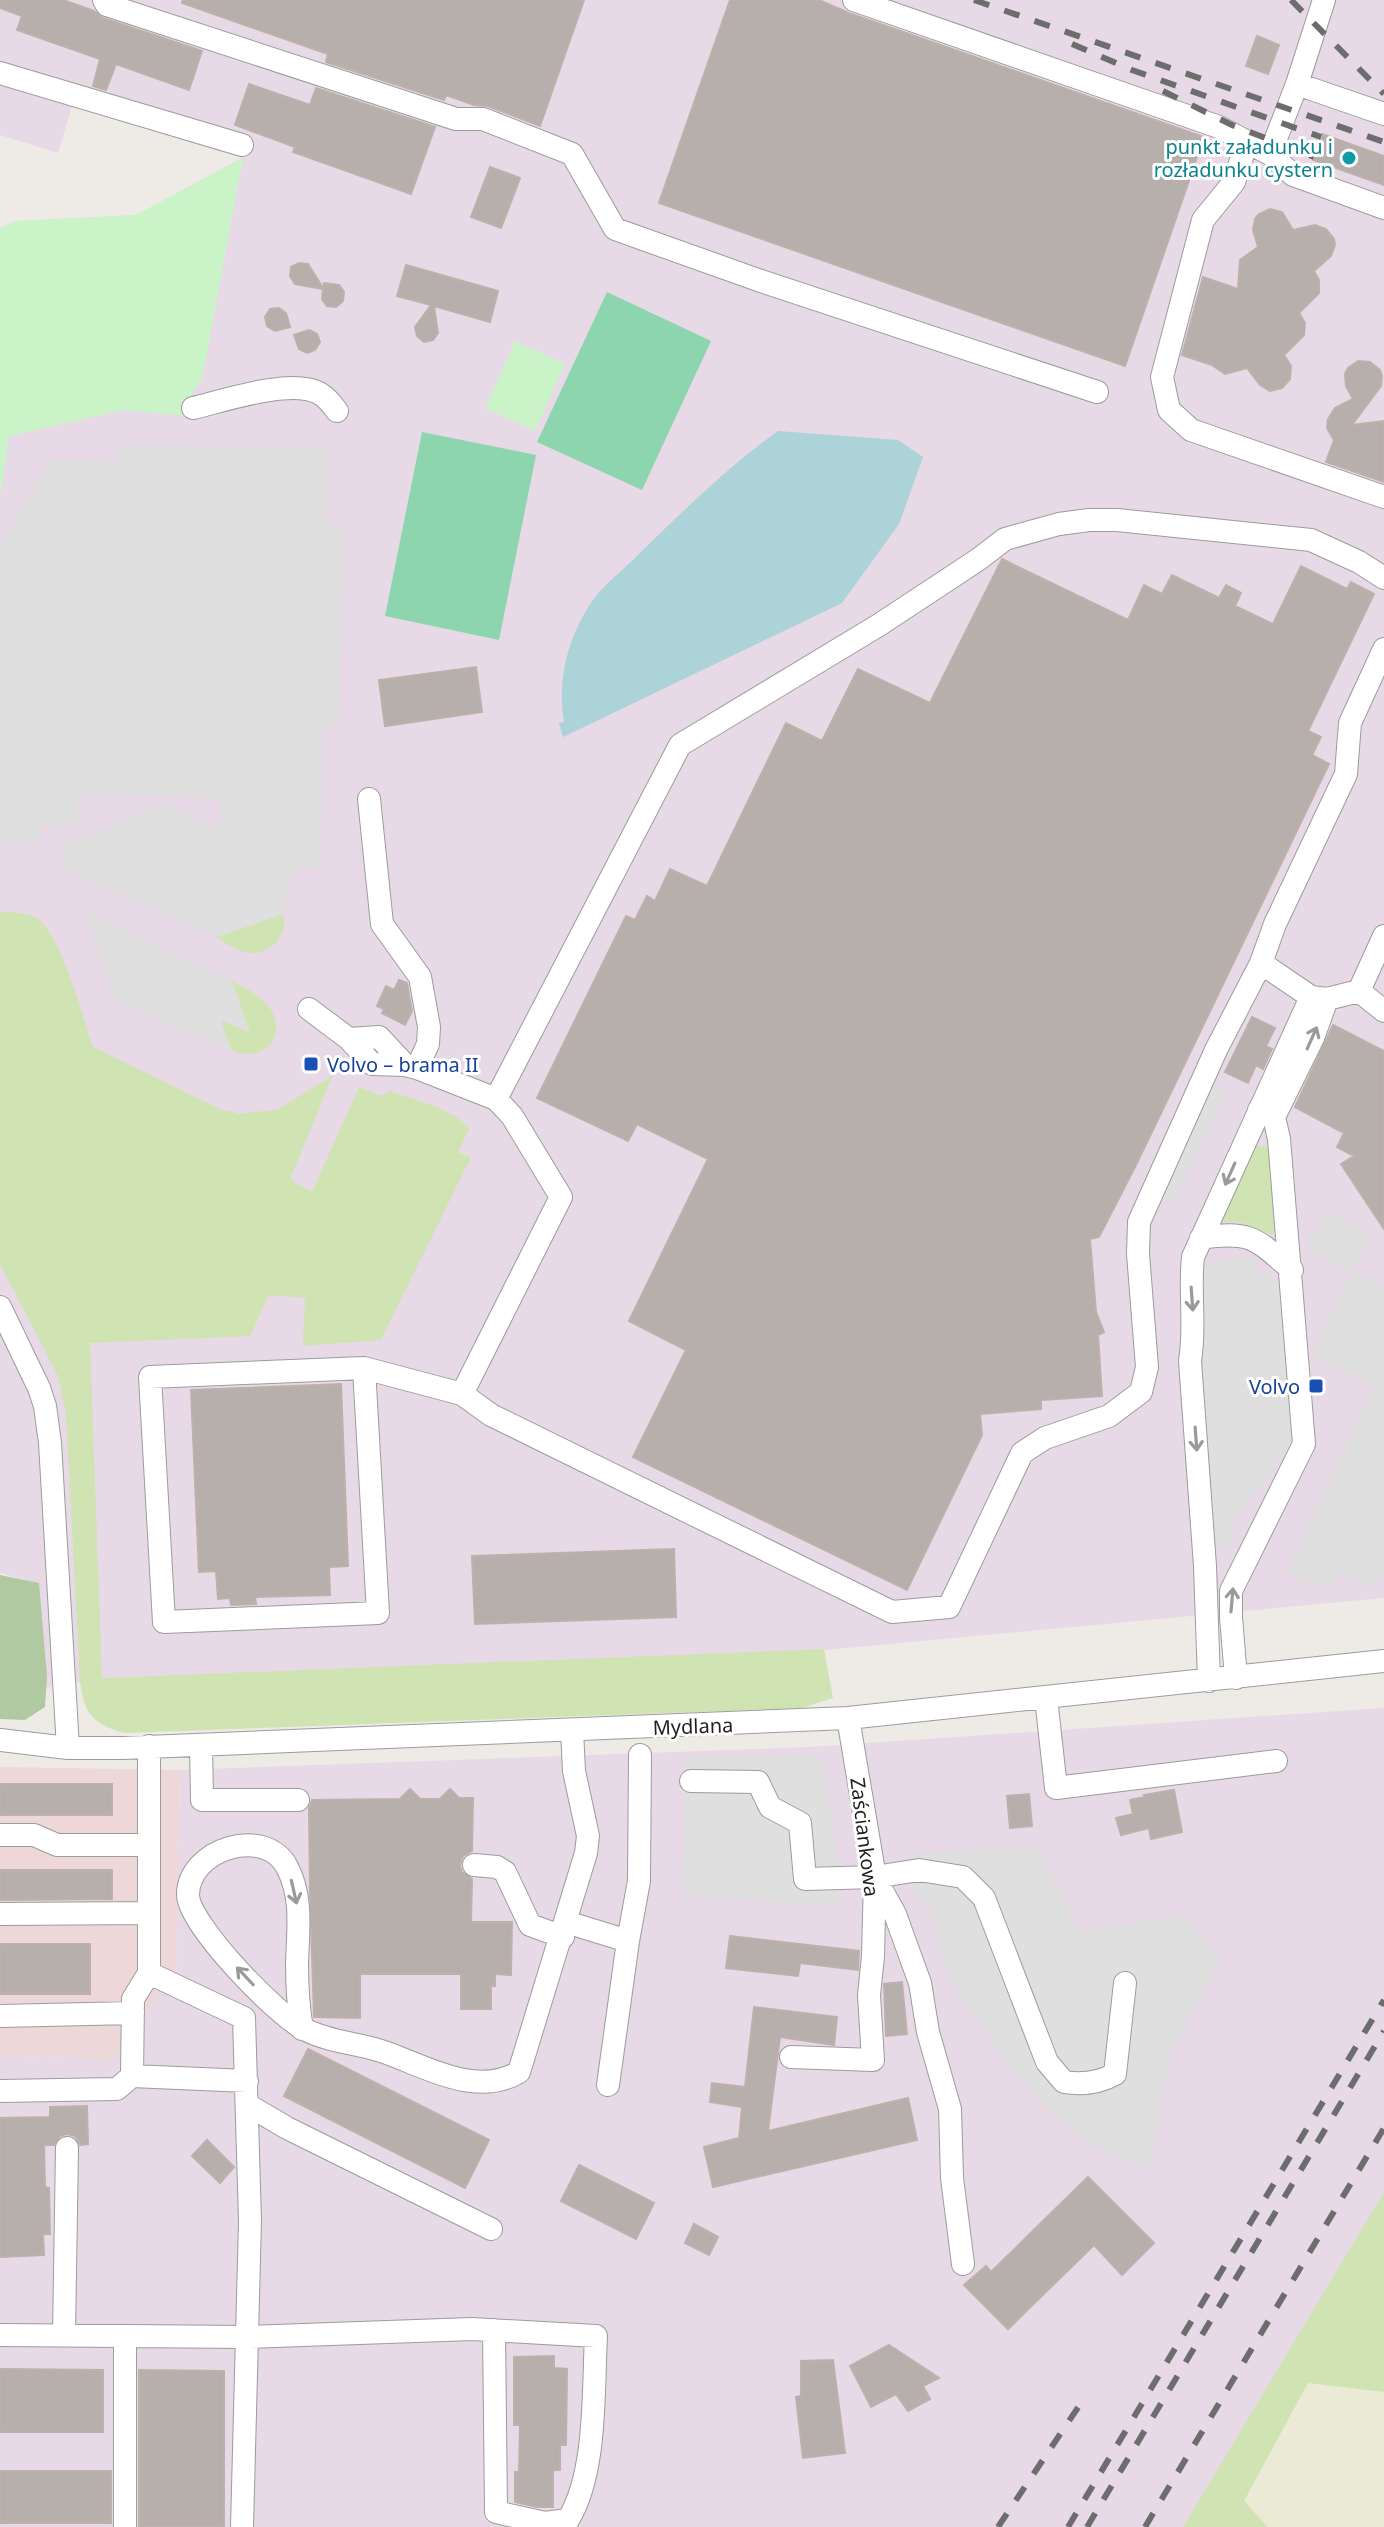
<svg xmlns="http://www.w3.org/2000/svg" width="1384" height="2527" font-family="'Noto Sans',sans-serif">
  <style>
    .commercial { fill: #edd7d9 }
    .industrial { fill: #e7d9e6 }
    .farmland { fill: #ebead4 }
    .grass { fill: #d0e3b2 }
    .forest { fill: #b1c9a0 }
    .park { fill: #cbf3c8 }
    .pitch { fill: #8dd5af }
    .parking { fill: #dfdfdf }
    .water { fill: #acd3d7 }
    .building { fill: #b7afac; stroke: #beb0aa; stroke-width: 2 }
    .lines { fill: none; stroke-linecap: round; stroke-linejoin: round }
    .minor-casing { stroke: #9c9c9c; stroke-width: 24 }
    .minor { stroke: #fff; stroke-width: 22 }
    .rail { stroke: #6d6d6d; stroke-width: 6; stroke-dasharray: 16 16; stroke-linecap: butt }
    .oneway { stroke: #9a9a9a }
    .culture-dot { fill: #0f9aa8; stroke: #fff; stroke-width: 3 }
    .transit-dot { fill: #1a4fb4; stroke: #fff; stroke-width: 3 }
    .labels { text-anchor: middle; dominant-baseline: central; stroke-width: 6; stroke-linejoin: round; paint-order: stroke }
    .culture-label { font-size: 20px; fill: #0d838f; stroke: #fff; text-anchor: end }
    .transit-label { font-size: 20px; fill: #164399; stroke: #fff; text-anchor: start }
    .street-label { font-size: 20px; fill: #1f1f1f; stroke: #fff }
  </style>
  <rect width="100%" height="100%" fill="#eeebe6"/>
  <!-- commercial -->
  <path class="commercial" d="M0,1767L180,1770L176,1970L112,2060L0,2055Z"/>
  <!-- industrial -->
  <path class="industrial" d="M0,0H1384V1598L803,1652L102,1678L40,1689L39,1584L0,1573V228L16,221L136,215L242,158L72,106L58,153L0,135Z
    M1384,1708V2192L1183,2527H0V2055L112,2060L176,1970L180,1770L810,1747Z"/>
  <!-- farmland -->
  <path class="farmland" d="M1308,2383L1384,2392V2527H1268L1244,2501Z"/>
  <!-- grass -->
  <path class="grass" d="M5,911C14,913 27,913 35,917C60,929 83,1019 93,1047L218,1108L241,1114L279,1109L333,1075L290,1179L312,1192L359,1087L382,1096L389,1091C411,1099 456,1109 469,1129L458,1152L471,1157L381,1340L303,1346L305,1298L269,1295L250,1336L90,1343L102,1678L824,1649L833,1698L802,1708L124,1733C93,1724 84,1714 80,1682L66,1414L58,1376L0,1264V913Z
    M283,914C288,936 269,958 245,952C235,950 225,942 216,937Z
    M232,981C245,988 260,995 269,1007C290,1036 262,1065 231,1050L220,1019L249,1032Z
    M1253,1146L1269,1147L1276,1230L1272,1235L1243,1223L1221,1221Z
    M1384,2192V2392L1308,2383L1244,2501L1268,2527H1183Z"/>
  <!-- forest -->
  <path class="forest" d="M0,1575L39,1583L47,1676L45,1707L25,1720L0,1719Z"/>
  <!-- park -->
  <path class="park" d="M243,158L202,380L190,396L195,417L124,410L9,436L0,497V228L16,221L136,215Z
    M515,341L565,364L535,431L485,408Z"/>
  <!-- pitch -->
  <path class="pitch" d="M607,292L711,341L642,490L537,442Z
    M422,432L536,455L499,640L385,616Z"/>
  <!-- parking -->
  <path class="parking" d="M120,445L328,449L326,523L343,524L339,725H323L321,867L294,868L283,914L216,937L64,868L66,855L61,846L168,804L216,828L220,822V798L79,794L77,826H41L40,842L0,843V544L51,460L118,461Z
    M85,912L232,981L250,1033L221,1020L231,1050L116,1001Z
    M1212,1086L1226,1094L1173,1202L1158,1195Z
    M1326,1211L1371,1233L1352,1270L1384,1286V1578L1376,1575L1372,1584L1363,1585L1341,1574L1333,1587L1319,1581L1314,1587L1286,1572L1376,1386L1311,1354L1352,1271L1306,1250Z
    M1256,1257L1257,1273H1266L1284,1291L1294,1434L1282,1457L1272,1455L1273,1471L1233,1519V1545L1216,1546L1197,1278H1204V1262Z
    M809,1754L821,1760L825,1771L839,1869L840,1895L837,1903L829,1906L683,1895L685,1758Z
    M1036,1847L1080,1931L1187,1915L1221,1961L1169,2057L1150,2168L1104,2151L1052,2115L1009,2065L949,1978L928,1903L915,1900L909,1854Z"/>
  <!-- water -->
  <path class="water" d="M778,431L898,440L923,457L899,524L842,603L563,737L559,723L564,722C557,679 568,636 593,600C605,583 626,568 641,552C685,509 728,467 778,431Z"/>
  <!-- building -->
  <path class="building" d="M0,0H63L94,11L103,18L202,51L189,90L116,64L106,90L93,86L100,59L17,30L22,16L0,8Z
    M183,0H584L540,126L488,106L474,105L446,95L444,100L326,62L328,54L182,3Z
    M730,0H819L849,13L1204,137L1125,366L659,203Z
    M1257,36L1279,45L1268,74L1246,66Z
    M249,84L310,105L316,88L435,127L411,194L293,152L295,147L235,125Z
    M1322,134L1384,156V185L1313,160Z
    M490,167L520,178L501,228L471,217Z
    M1270,209L1282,212L1293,230L1315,225L1326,229L1334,239L1335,245L1331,256L1314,271L1319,280V293L1299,313L1305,323L1304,335L1284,355L1291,366L1290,379L1282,388L1270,391L1260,385L1247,368L1225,374L1212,365L1182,355L1203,277L1238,289L1240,260L1258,247L1253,230L1255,219L1259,214Z
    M299,263L308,264L323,288L324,283L339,285L344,292L343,301L336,307L327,306L322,299L323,289L295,284L290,276L291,267Z
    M406,265L498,291L490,322L434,306L438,333L433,340L424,342L417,336L415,327L431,305L397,296Z
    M279,308L286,313L290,327L275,331L267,326L265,317L270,309Z
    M309,330L317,334L320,342L315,350L307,353L299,349L294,335Z
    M1358,361L1370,362L1380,370L1382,376L1381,386L1352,425L1384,421V482L1326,462L1334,440L1327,428L1328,419L1335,408L1353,399L1346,386L1345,374L1348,368Z
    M1002,559L1128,620L1144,585L1162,594L1172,575L1219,598L1226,585L1241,593L1235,606L1273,624L1301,566L1347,589L1351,582L1374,594L1308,731L1321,737L1312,755L1329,764L1136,1165L1099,1237L1090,1239L1096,1312L1104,1332L1098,1335L1102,1396L1041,1400V1409L980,1414L982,1435L907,1590L633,1457L686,1350L629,1321L708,1159L637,1124L628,1141L537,1098L626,916L635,920L647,896L655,901L670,869L707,886L786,723L822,741L858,669L930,703Z
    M476,667L482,712L385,726L379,680Z
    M399,980L407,983L412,1011L405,1025L382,1013L384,1009L377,1006L386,986L394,990Z
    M1252,1017L1275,1028L1266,1046L1272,1049L1263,1069L1256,1065L1248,1083L1225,1072Z
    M1333,1025L1384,1051V1229L1341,1164L1354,1156L1337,1147L1344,1133L1295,1107Z
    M341,1384L348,1566L329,1567L330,1595L255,1597L256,1604L231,1605L230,1598L218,1599L216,1571L199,1572L191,1390Z
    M674,1549L676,1617L475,1624L472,1556Z
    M0,1784H112V1815H0Z
    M410,1789L420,1799H440L450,1789L459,1798H473L472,1851L463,1856L460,1865L462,1872L472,1879L471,1922H512L511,1975L495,1974V1986H491V2009H461V1974H360V2018L314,2017L310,1891L309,1808L312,1800L400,1799Z
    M1174,1790L1182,1832L1151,1839L1149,1828L1121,1835L1116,1818L1133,1814L1130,1800L1145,1797L1144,1795Z
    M1029,1794L1032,1826L1010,1828L1007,1796Z
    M0,1870H112V1899L0,1900Z
    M730,1936L859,1951L858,1970L800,1963L798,1976L726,1968Z
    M0,1944H90V1994H0Z
    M902,1982L907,2034L886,2036L884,1984Z
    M754,2007L837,2017L834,2045L780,2037L768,2131L908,2098L917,2140L713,2187L704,2147L739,2138L742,2107L710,2102L712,2083L745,2087Z
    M308,2049L489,2140L465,2188L284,2096Z
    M87,2106L88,2144L80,2145L75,2136L66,2134L60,2136L54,2145H44L45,2187L49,2188L50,2234H43L44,2255L0,2257V2118L50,2117V2107Z
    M207,2140L234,2167L220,2183L192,2156Z
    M579,2165L654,2203L636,2239L561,2201Z
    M1088,2177L1154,2243L1122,2275L1094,2245L1008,2329L964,2285L986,2266L991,2272Z
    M694,2224L718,2237L709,2255L685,2243Z
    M889,2345L939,2378L923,2386L930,2399L908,2411L896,2394L871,2407L850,2366Z
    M554,2356V2368L567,2369L566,2445H560V2470H553V2507H537L515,2502V2472H519L520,2425H514V2357Z
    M833,2360L845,2453L803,2458L796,2397L801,2396V2361Z
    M0,2369L103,2370V2432H0Z
    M139,2370L224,2371V2527H139Z
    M0,2471H111V2523H0Z"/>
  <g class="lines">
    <defs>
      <path id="minor" d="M104,0L107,5L456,119H483L572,154L615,229L758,280L1097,392
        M854,0L1219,127L1270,154L1297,84L1324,0
        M0,73L242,145
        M1297,84L1384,114
        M1247,142L1234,182L1203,220L1162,377L1169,410L1191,430L1384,497
        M1270,154L1293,175L1384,208
        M193,408C223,401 290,378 319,393C326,397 332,404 337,411
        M369,799L382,924L420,977L429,1027L428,1044L417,1068
        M1261,963L1275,924L1346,774L1350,723L1384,649
        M1359,991L1384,936
        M1359,991L1384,1011
        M309,1009L349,1039L372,1064L405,1065L417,1068L496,1099L512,1116L561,1197L462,1394L491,1415L892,1612L949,1607L1022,1453L1045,1438L1109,1416L1141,1392L1147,1367L1138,1254L1139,1222L1216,1050L1261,963L1311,997L1327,999L1359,991
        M349,1039L379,1037L405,1065
        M496,1099L680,745L879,625L979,559L1005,539L1059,524L1089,520H1117L1311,540L1359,562L1384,578
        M1274,1117L1313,1038L1327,999
        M1201,1238C1251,1230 1256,1239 1292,1270
        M0,1307L39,1388L45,1406L50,1443L68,1748
        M364,1368L378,1613L164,1622L150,1377L364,1368L462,1394
        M1236,1678L1231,1617V1591L1304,1444L1279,1139L1274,1117L1259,1110
        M1209,1681L1205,1566L1190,1361C1196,1326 1189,1292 1193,1257L1311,997
        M1046,1698L1056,1788L1276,1761
        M0,1740L68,1748H123L848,1718L1384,1661
        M201,1745L202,1800H298
        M149,1746V1973L244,2018L250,2221L242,2527
        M691,1781L758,1782L770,1807L800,1823L805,1879L875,1877L919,1870L963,1877L984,1898L1047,2062L1064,2082C1082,2085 1099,2083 1115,2074L1125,1983
        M0,1835H34L57,1845H149
        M474,1865L497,1867L505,1872L530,1925L563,1937
        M875,1878L895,1914L920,1983L928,2032L950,2109L952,2178L963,2264
        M0,1914L149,1913
        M566,1922L628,1941L608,2085
        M628,1941L639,1881L640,1755
        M149,1973L133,1999L132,2076L247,2081
        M0,2016L133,2013
        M302,2029C298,2006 297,1985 297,1963C298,1930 303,1897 287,1867C265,1825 188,1849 188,1895C189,1925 278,2017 306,2030C332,2043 360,2043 387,2053C428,2068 477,2097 519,2072L586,1853L588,1836L574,1771L572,1730
        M791,2057L873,2060L869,1995L873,1956L875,1877L848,1718
        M0,2091L117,2089L132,2076
        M248,2105L287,2128L491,2229
        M0,2335L249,2337L472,2329L596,2336C593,2391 597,2473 568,2520L545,2523L496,2512L494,2330
        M64,2335L67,2148
        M125,2336V2527"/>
    </defs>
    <!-- minor casing -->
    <use href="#minor" class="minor-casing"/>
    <!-- minor -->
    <use href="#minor" class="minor"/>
    <!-- rail -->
    <path class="rail" d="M974,0L1384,142
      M1291,0L1384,94
      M1072,44L1132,70L1321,137
      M1163,91L1232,125L1314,157
      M998,2527L1085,2397
      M1068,2527L1384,2000
      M1087,2527L1384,2031
      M1145,2527L1384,2128"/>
  </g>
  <!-- one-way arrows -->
  <defs><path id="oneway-shaft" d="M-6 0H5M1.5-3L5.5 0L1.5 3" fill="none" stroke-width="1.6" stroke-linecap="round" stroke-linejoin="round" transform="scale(2)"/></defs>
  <g class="oneway">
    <use href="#oneway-shaft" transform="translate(1312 1038) rotate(-66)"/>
    <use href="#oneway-shaft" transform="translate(1230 1174) rotate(114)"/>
    <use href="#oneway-shaft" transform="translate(1192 1299) rotate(86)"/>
    <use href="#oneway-shaft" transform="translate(1196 1439) rotate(86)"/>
    <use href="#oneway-shaft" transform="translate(1232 1600) rotate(-85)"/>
    <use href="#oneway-shaft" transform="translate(294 1892) rotate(77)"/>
    <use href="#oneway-shaft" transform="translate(245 1976) rotate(-133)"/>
  </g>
  <!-- markers -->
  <circle class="culture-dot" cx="1349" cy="158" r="8"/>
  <g class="transit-dot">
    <rect x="303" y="1056" width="16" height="16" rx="4"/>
    <rect x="1308" y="1378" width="16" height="16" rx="4"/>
  </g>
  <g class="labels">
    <!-- culture labels -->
    <g class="culture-label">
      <text x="1333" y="146">punkt załadunku i<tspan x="1333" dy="23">rozładunku cystern</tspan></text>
    </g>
    <!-- transit labels -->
    <g class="transit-label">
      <text x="327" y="1064">Volvo – brama II</text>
      <text x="1300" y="1386" text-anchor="end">Volvo</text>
    </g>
    <!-- street labels -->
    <g class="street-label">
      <text transform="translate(693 1726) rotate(-2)">Mydlana</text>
      <text transform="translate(865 1837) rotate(83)">Zaściankowa</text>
    </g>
  </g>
</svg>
